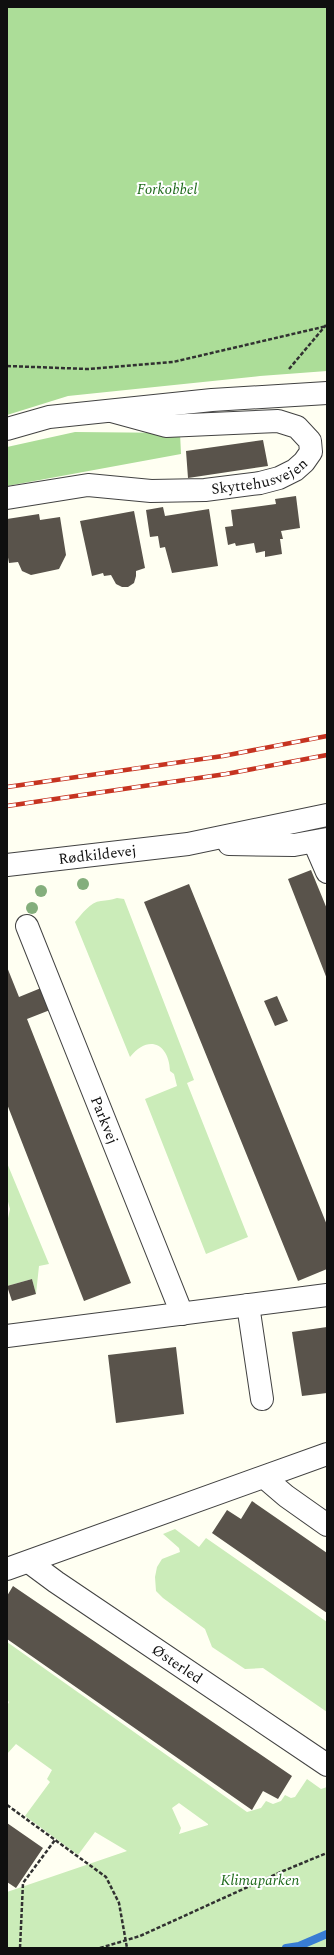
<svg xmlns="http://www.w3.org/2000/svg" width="334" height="1955" font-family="Spectral,serif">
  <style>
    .green { fill: #cbecb9; fill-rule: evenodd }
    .forest { fill: #acdd98 }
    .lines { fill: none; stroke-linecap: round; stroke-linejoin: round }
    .stream { stroke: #387cd3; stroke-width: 8 }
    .building { fill: #59534b }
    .minor-casing { stroke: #424242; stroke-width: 24 }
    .path { stroke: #313131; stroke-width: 2.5; stroke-dasharray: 4 2; stroke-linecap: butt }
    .minor { stroke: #fff; stroke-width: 22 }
    .rail-casing { stroke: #c63421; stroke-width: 4.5 }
    .rail { stroke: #fff; stroke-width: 3; stroke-dasharray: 9; stroke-linecap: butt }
    .tree { fill: #84ae7c }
    .labels { text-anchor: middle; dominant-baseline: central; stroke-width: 4; stroke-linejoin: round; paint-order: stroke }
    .park-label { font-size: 15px; font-style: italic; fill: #1f6b1c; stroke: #fff }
    .street-label { font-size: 15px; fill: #0f0f0f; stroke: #fff }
  </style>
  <rect width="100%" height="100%" fill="#fffff2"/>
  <!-- green -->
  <path class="green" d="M117,898L124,899L194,1080L187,1083L248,1237L206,1254L145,1099L177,1086L174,1074L170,1071C169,1043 148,1034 130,1057L75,922C82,914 90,902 101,901C107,900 111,900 117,898Z
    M7,1163L49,1264L39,1266L36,1294L32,1279L7,1286V1223L10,1209L7,1198Z
    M175,1529L199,1547L206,1538L327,1622V1712L263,1668L245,1669L212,1647L205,1629L163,1598L156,1591L155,1577L157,1567L162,1559L180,1552L179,1548L163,1534Z
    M7,1642L247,1812L261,1808L266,1801L273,1804L281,1801L285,1795L291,1798L295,1797L307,1779L321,1789L327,1787V1948H7V1892L127,1851L95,1832L78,1855L25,1816L50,1782L47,1779L52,1770L16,1744L7,1754V1706L9,1702L7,1700ZM179,1803L208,1824V1825L179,1834L181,1828L172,1808Z"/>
  <!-- forest -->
  <path class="forest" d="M7,7H327V371L260,376L68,396L7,415Z
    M75,432L180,433L181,454L7,486V447Z"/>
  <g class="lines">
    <!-- stream -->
    <path class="stream" d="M286,1948L299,1946L327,1934"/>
  </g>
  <!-- building -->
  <path class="building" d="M263,440L268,466L188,478L186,451Z
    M296,496L300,528L281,531L283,539H280L282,554L265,557V551L256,553L254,543L236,546L235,543L228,545L225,527L233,526L231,510L276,504L275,499Z
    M163,507L165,516L209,509L218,566L172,573L165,547L160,548L158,536L150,537L146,510Z
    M134,511L145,568L136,571V576L134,583L128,587H122L116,584L111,575L104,576L103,573L92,576L80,521Z
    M39,514L40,520L60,517L66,555L59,569L31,575L22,571L18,562L9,563L7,552V519Z
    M311,870L327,909V979L288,879Z
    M189,884L327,1225V1269L298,1281L144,902Z
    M7,967L19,997L41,988L50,1010L27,1019L131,1283L84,1301L7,1104Z
    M277,996L288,1021L275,1026L264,1001Z
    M32,1279L36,1294L12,1301L7,1286Z
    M327,1327V1393L302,1396L292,1332Z
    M176,1347L184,1414L116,1423L108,1355Z
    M252,1501L327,1553V1613L212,1533L227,1510L241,1519Z
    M13,1586L292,1776L278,1799L263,1791L252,1810L7,1639V1596Z
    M7,1823L43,1848L16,1888L7,1882Z"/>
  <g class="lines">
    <defs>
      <g id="minor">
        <path d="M7,429L49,417L212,400L327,393"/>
        <path id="s1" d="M7,498L88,485L151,491L205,490L260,483L279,478L295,470L304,462L311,452L310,441L297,427L278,421L166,426L111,411"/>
        <path d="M314,842L327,872"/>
        <path d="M229,844L294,845L327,839"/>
        <path id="s2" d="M7,865L188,844L327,815"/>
        <path id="s3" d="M27,926L182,1314"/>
        <path d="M248,1305L262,1399"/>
        <path d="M7,1336L327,1295"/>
        <path d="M265,1478L286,1496L327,1525"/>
        <path id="s4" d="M29,1562L56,1582L327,1765"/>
        <path d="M7,1569L327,1454"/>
      </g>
    </defs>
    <!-- minor casing -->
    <use href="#minor" class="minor-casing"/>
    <!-- path -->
    <path class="path" d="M7,366L88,369L173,362L327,326
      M289,369L326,325
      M7,1805L106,1877L119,1903L127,1948
      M20,1948L23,1883L55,1840
      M100,1948L140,1936L283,1871L327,1853"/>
    <!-- minor -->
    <use href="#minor" class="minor"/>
    <defs>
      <path id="rail" d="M7,787L223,756L327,736
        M7,806L226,774L327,755"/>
    </defs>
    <!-- rail casing -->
    <use href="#rail" class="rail-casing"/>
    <!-- rail -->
    <use href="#rail" class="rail"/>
  </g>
  <!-- trees -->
  <g class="tree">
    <circle cx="83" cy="884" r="6"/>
    <circle cx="41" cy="891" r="6"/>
    <circle cx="32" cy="908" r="6"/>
  </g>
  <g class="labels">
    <!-- park labels -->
    <g class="park-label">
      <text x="167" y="189">Forkobbel</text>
      <text x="260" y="1880">Klimaparken</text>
    </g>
    <!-- street labels -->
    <g class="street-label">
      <text stroke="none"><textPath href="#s1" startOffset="256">Skyttehusvejen</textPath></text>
      <text stroke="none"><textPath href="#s2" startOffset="91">Rødkildevej</textPath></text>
      <text stroke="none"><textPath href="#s3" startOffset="209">Parkvej</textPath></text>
      <text stroke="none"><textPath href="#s4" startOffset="180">Østerled</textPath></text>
    </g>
  </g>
  <!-- border -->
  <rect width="334" height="1955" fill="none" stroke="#0f0f0f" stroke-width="16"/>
</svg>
